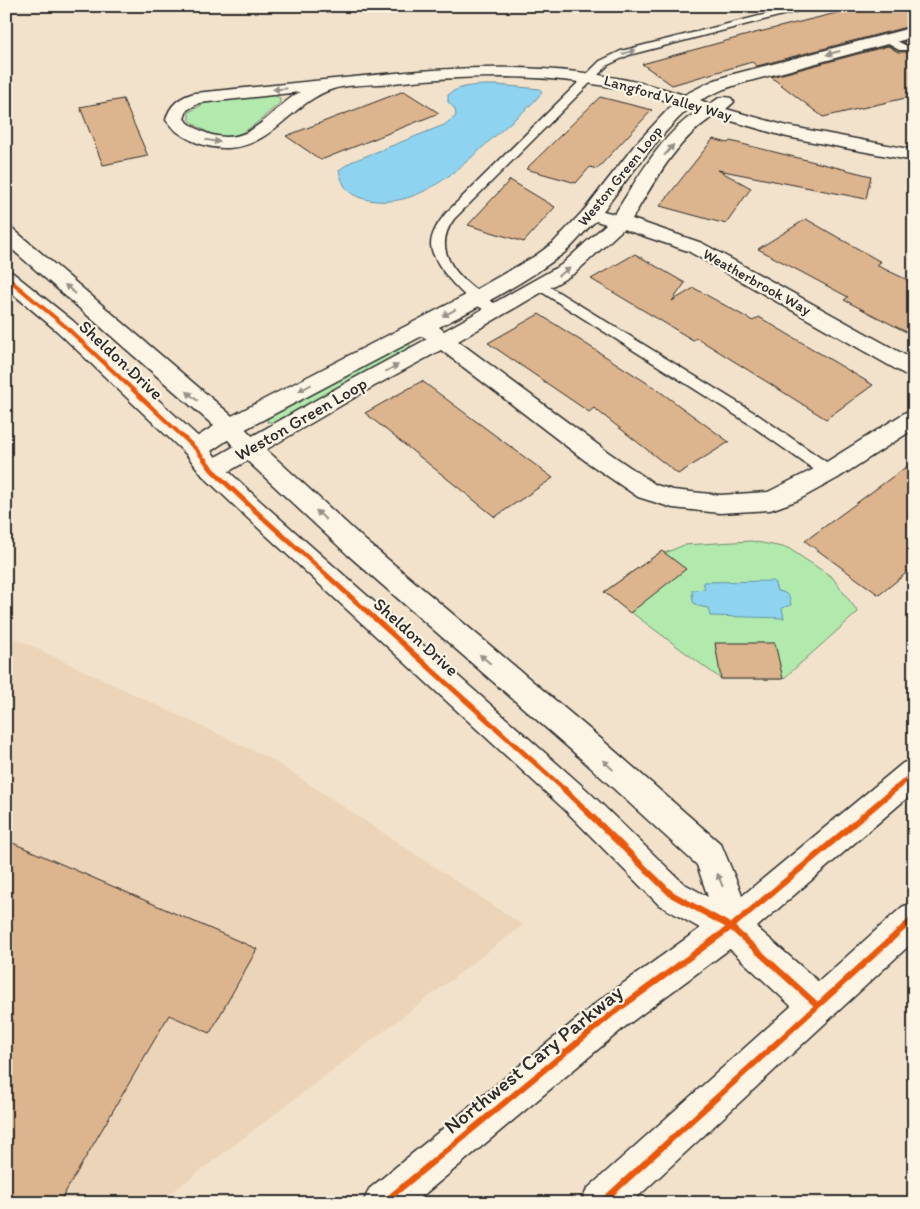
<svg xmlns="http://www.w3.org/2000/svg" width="920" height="1209" font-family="Itim,sans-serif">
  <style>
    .built { fill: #ebd4b8 }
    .green { fill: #b2eaae; stroke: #6e8a6c }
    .water { fill: #8ed4f0; stroke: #6690a1 }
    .building { fill: #dcb48d; stroke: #2b2b2b }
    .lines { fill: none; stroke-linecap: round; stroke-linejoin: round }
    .service-casing { stroke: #2b2b2b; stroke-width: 3 }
    .minor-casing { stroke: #2b2b2b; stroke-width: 3 }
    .tertiary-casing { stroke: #2b2b2b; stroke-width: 3 }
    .primary-casing { stroke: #2b2b2b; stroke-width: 3 }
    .service { fill: #fcf5e5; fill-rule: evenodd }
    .minor { fill: #fcf5e5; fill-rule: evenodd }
    .tertiary { fill: #fcf5e5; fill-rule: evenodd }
    .primary { fill: #fcf5e5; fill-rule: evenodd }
    .cycleway-far2-casing { stroke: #fcf5e5; stroke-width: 6 }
    .cycleway-far1-casing { stroke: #fcf5e5; stroke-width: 8 }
    .cycleway-casing { stroke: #fcf5e5; stroke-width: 9 }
    .cycleway-far2 { stroke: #e8590c; stroke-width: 4 }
    .cycleway-far1 { stroke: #e8590c; stroke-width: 5 }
    .cycleway { stroke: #e8590c; stroke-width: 6 }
    .oneway { fill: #949088 }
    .labels { text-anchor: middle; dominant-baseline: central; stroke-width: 4.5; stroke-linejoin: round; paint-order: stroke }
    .far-street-label { font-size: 15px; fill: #2b2b2b; stroke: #fcf5e5 }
    .street-label { font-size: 18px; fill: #2b2b2b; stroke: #fcf5e5 }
    .near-street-label { font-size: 21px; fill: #2b2b2b; stroke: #fcf5e5 }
  </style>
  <rect width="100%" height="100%" fill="#f2e2cb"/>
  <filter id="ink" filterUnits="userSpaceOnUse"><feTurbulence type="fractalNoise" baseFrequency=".02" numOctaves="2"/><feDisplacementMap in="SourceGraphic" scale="10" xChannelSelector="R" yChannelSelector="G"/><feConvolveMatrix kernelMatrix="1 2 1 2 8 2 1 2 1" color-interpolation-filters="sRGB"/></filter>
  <g filter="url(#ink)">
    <!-- built -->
    <path class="built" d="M6,634L271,759L523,925L158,1203H6Z"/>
    <!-- green -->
    <path class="green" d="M273,95L280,98V103C268,112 256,126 243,132C224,142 203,133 189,119V112L207,102Z
      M405,344L410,345L411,348L408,352L287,416L273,422H267L268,417Z
      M751,541L788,548L832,577L858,612L783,679H721L604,592L659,553H665L684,545Z"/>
    <!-- water -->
    <path class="water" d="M498,85L540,89L542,92C532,106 515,118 503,129C465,162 423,210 369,200C349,196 343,188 339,170L351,162L444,125L456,116L455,109L448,102V95C460,84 482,85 498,85Z
      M774,581L777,591C786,592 790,595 791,605L782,608L784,618L710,616L708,608L698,606L693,602L692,590L705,589L703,582Z"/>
    <!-- building -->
    <path class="building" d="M865,6H914V25L757,66L752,62L672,85L642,64L755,33Z
      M914,39V96L823,117L771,77L888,46L898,52H907L910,47L903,42Z
      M404,91L439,113L321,160L286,136Z
      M600,97L652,110L597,169L590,167L576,183L526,169Z
      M123,99L148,156L103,165L80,107Z
      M713,139L728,143L730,141L871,176L866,199L718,170L751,188L726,224L660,206Z
      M510,180L555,207L524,242L468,225Z
      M806,219L881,262L876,265L914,283V336L844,300L848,297L758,249Z
      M635,254L685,283L672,301L694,288L753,321L759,317L873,385L826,419L697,338L693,340L591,279Z
      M539,314L655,388L729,442L678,474L594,408L589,412L488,343Z
      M422,381L473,419L553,478L495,517L365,413Z
      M914,461V567L879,595L805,541Z
      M662,551L686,569L630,613L604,592Z
      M715,643H775L783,679H721Z
      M6,840L257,949L210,1033L169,1015L59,1203H6Z"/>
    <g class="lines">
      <defs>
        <path id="service" d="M799,6H817L629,55L608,65L454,219C425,258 472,289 502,308L504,311L502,314C480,319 432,266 431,245C431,233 439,222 446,213L600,61L621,51Z
          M887,36L907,46L908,48L907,50H899L883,41V37Z
          M542,282L758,415L835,468L837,472L835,476L829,478L823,476L748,423L537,289L535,286L537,283Z"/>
        <path id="minor" d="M914,27V37L742,83L724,89L700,100L710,104L719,98L725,97L731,98L734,102L726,109L787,126L914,150V161L787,137L714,116C676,140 654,182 632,219L702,243L914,360V377L906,375L688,251L623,229L575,273L458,341L605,450L656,485L673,490L720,495L768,492L820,466L906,412L914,410V429L838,478L798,500L779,507L770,510L720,513L673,508L638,497L587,462L441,350L369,389L221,476L212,479L203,476L200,470L203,464L353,379L427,339L422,336L238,433L205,455L196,457L187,455L184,449L187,443L222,421L468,294L535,256L553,243L585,209L634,146L674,103C582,73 488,73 393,83C376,85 348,84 333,89C292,102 273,146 229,148C207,149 179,139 166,120C169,105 181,96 195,93C248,88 301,82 354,77C468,65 573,59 684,95L712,81L730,75ZM300,92C282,102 271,117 254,128C232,144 203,137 184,119L187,110L199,103ZM689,108L698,111C662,133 637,179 615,214L603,211C630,175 656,139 689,108ZM596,221L606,224L561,265L444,331L439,327C482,305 526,282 564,253C576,244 585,229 596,221Z"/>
        <path id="tertiary" d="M6,227L13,229L238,421L259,443L366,541L600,738L721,844L741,892L746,918L830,992L835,1005L830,1018L817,1023L804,1018L719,939L659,905L565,810L241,512L203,476L187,455L57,331L6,288V271L13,273L73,321L205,443L221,464L259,500L587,790L683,883L708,897L697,865L578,756L348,555L241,455L222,433L6,244Z"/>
        <path id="primary" d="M914,760V792L743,939L626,1026L414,1203H363L369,1189L600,1000L719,915L903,763Z
          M914,902V941L631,1203H581L587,1189L902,907Z"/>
      </defs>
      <!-- service casing -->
      <use href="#service" class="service-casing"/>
      <!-- minor casing -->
      <use href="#minor" class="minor-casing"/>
      <!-- tertiary casing -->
      <use href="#tertiary" class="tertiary-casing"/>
      <!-- primary casing -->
      <use href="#primary" class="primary-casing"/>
      <!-- service -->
      <use href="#service" class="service"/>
      <!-- minor -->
      <use href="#minor" class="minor"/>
      <!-- tertiary -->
      <use href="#tertiary" class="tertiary"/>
      <!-- primary -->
      <use href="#primary" class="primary"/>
      <defs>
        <path id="cycleway-far2" d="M6,277L65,326L196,449L206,462"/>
        <path id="cycleway-far1" d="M205,460L212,470L250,506L566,791
          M893,791L914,773"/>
        <path id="cycleway" d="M564,789L671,894L731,927L817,1005
          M383,1203L613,1013L731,927L895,789
          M601,1203L914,918"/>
      </defs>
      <!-- cycleway-far2 casing -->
      <use href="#cycleway-far2" class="cycleway-far2-casing"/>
      <!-- cycleway-far1 casing -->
      <use href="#cycleway-far1" class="cycleway-far1-casing"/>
      <!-- cycleway casing -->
      <use href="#cycleway" class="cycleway-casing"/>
      <!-- cycleway-far2 -->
      <use href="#cycleway-far2" class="cycleway-far2"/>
      <!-- cycleway-far1 -->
      <use href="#cycleway-far1" class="cycleway-far1"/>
      <!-- cycleway -->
      <use href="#cycleway" class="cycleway"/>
    </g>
    <!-- one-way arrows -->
    <defs><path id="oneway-solid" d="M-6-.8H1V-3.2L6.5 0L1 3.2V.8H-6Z" transform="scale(1.25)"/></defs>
    <g class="oneway">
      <use href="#oneway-solid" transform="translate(629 52) rotate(-17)"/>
      <use href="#oneway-solid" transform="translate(833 53) rotate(165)"/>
      <use href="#oneway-solid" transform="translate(280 89) rotate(176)"/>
      <use href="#oneway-solid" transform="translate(213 141) rotate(9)"/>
      <use href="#oneway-solid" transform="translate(669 150) rotate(-49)"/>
      <use href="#oneway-solid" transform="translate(564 272) rotate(-34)"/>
      <use href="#oneway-solid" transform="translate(70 289) rotate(-139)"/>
      <use href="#oneway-solid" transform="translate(449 313) rotate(152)"/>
      <use href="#oneway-solid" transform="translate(392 368) rotate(-28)"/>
      <use href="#oneway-solid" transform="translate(305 388) rotate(152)"/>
      <use href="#oneway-solid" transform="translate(192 396) rotate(-140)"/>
      <use href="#oneway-solid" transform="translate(321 515) rotate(-137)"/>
      <use href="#oneway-solid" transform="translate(485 659) rotate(-140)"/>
      <use href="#oneway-solid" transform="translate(608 765) rotate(-137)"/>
      <use href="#oneway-solid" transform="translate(720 880) rotate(-112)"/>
    </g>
  </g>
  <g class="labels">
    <!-- far-street labels -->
    <g class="far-street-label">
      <text transform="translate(668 98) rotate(16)">Langford Valley Way</text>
      <text transform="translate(620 176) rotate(-51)">Weston Green Loop</text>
      <text transform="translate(757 282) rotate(29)">Weatherbrook Way</text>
    </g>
    <!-- street labels -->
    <g class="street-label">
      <text transform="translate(121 360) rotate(43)">Sheldon Drive</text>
      <text transform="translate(301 419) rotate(-30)">Weston Green Loop</text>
      <text transform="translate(416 637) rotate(42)">Sheldon Drive</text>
    </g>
    <!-- near-street labels -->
    <g class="near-street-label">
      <text transform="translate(533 1059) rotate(-39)">Northwest Cary Parkway</text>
    </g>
  </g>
  <!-- margin -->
  <rect width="920" height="1209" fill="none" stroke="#fcf5e5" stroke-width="25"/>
  <rect x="12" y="12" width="895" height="1184" fill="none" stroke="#2b2b2b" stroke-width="2" filter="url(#ink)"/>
</svg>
